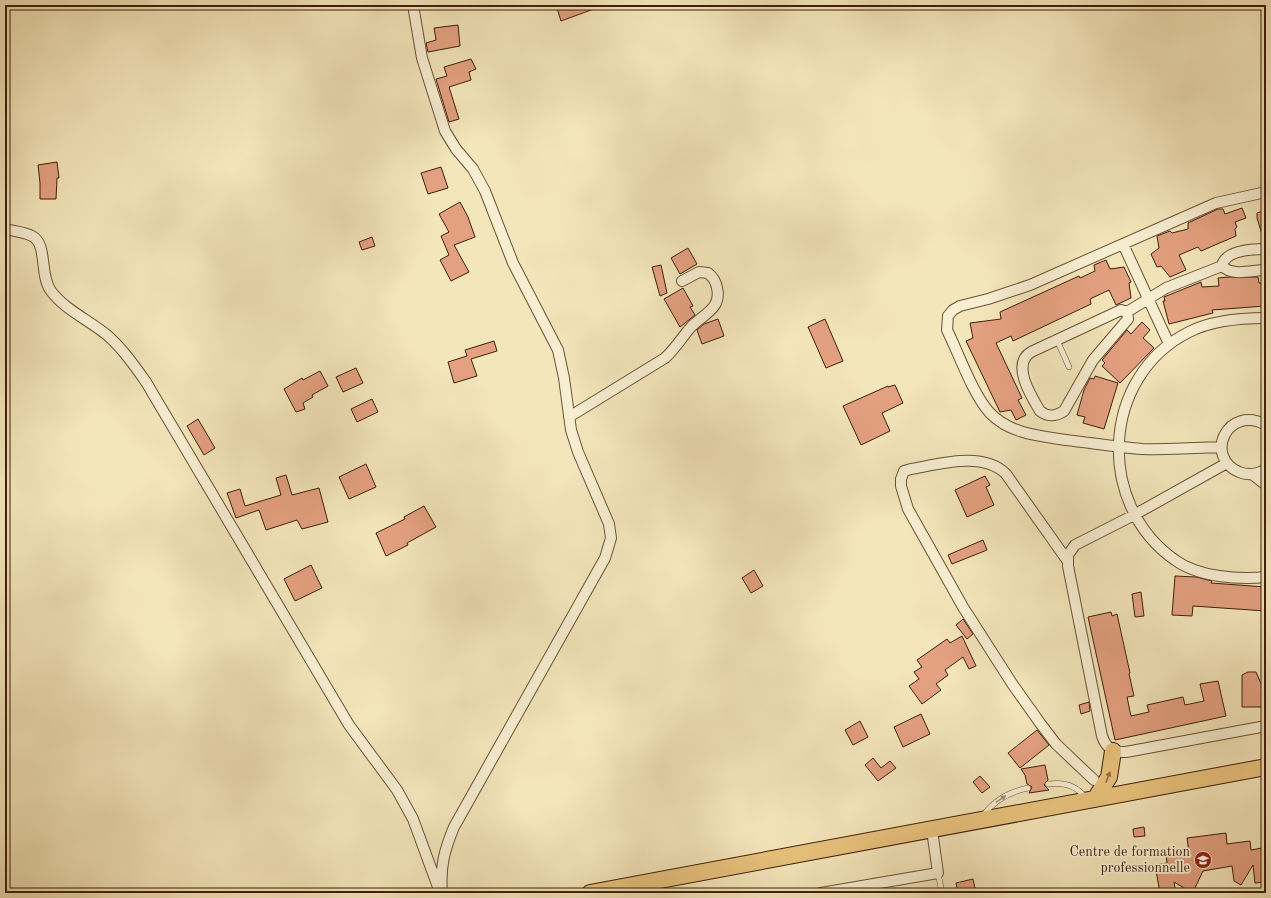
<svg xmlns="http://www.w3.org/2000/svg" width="1271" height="898" font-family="'Old Standard TT',serif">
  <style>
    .building { fill: #e4a181; stroke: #3e1f08 }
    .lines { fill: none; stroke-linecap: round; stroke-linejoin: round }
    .service-casing { stroke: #6c5135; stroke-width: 6 }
    .minor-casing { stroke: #6c5135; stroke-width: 12 }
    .primary-casing { stroke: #3e1f08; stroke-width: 18 }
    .service { stroke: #f8efd3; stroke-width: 5 }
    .minor { stroke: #f8efd3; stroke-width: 10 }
    .primary { stroke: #eac37e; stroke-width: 16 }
    .oneway { fill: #947143 }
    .oneway2 { fill: #a49178 }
    .labels { text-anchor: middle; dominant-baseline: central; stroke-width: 3.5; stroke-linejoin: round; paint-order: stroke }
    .poi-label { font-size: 14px; fill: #3e1f08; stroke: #f8efd3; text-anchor: end }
  </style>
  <rect width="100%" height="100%" fill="#f4e6bb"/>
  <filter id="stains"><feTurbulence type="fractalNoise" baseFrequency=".005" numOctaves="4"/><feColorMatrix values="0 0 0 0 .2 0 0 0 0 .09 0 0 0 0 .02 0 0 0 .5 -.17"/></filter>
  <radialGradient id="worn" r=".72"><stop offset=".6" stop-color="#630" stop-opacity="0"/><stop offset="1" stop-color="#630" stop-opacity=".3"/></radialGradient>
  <!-- building -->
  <path class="building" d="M556,5H601L602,6L561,21Z
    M458,25L460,46L428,52L426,43L436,40L434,28Z
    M471,59L476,69L469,72L471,80L449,87L459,119L449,122L436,79L447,76L444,67Z
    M57,162L59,178H57L56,199H40V183L38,165Z
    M441,167L448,188L428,194L421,173Z
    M460,202L468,217L475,237L454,245L469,272L451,281L440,260L449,255L441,236L449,232L439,214Z
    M1242,208L1246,218L1235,222L1237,227L1235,229L1236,236L1201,251L1198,247L1179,255L1186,270L1170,277L1161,266L1157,267L1151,254L1159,248L1157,236L1170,231L1172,233L1188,229V223L1218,209H1223L1225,214Z
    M1266,210V241H1264L1257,218V213Z
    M372,237L375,246L362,250L359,242Z
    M688,248L697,264L680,274L671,258Z
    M1106,260L1110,269L1124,267L1131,282L1129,283L1131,298L1116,305L1109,290L1090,299L1091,304L1013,341L1011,336L996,343L1022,398L1018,400L1026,415L1016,420L1011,410L1000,412L966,341L973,338L970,323L1001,319L1000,312L1079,276L1080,278L1095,271L1094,265Z
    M661,265L667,293L660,296L652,267Z
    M1229,277H1258L1259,283H1263L1265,306L1212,310L1213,313L1169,324L1163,301H1165L1164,297L1201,282L1202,287L1219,286L1218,278Z
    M683,288L693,306L690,307L695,315L680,327L664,299Z
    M718,319L724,336L702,344L697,330L704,324Z
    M825,319L843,361L826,368L808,327Z
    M1142,322L1150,330L1143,338L1154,348L1120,383L1102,366L1105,363L1102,360L1127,330L1131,334Z
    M494,341L497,351L471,359L477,376L454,383L448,362L467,356L465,350Z
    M356,368L363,383L343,392L336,377Z
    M320,371L328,386L312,395L313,397L303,403L305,409L296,412L284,389L302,378L303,380Z
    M1095,376L1118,383L1104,429L1083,423L1085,417L1077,415L1084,390L1090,378L1094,379Z
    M895,385L903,403L882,413L890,431L861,445L843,406L888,386V387Z
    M372,399L378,412L357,422L351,409Z
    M198,419L215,448L204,455L187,426Z
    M366,464L376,487L349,499L339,477Z
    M286,475L292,495L319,488L328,522L302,529L297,520L266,530L259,510L236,518L227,493L240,489L245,506L281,495L276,478Z
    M985,476L990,485L986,487L994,505L967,517L955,490Z
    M424,506L436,527L407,543L408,545L386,556L376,533L405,519L404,517Z
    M983,540L987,550L952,564L948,555Z
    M311,565L322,588L295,601L284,579Z
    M754,570L763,586L751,593L742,578Z
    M1175,576L1196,577L1212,581L1211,583L1266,587V611L1193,606L1192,616L1172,615Z
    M1141,592L1144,616L1135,617L1132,594Z
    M1111,612L1112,616L1117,614L1130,673L1129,674L1134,696L1127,697L1131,716L1149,712L1147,705L1183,697L1185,705L1204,701L1200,684L1218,681L1226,716L1115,740L1088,617Z
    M963,619L973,634L967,639L956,625Z
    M962,636L976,666L969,669L963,657L945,670L948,675L936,684L941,690L922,704L909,686L919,679L914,672L922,667L917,660L947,639L950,643Z
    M1248,672H1256L1263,688H1266V707H1242V675Z
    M1089,702L1090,711L1081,714L1079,705Z
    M921,714L930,734L903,747L894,727Z
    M860,721L868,737L853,745L845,730Z
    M1037,730L1049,745L1020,768L1008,753Z
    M873,758L881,768L890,761L896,768L878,781L865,765Z
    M1045,765L1048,780L1044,785L1049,790L1029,793L1032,787L1027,784L1025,775L1021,769Z
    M980,776L990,787L982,793L973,782Z
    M1144,827L1145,836L1134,837L1133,829Z
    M1226,833L1227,844L1250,841L1251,850L1262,848L1266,882L1255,883L1253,865L1241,885L1234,881L1232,866L1203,871L1194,890L1189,891L1174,882L1176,893H1160L1155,865L1167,863L1166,855L1189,852L1187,838Z
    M973,879L976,893H958L956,883Z"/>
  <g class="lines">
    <defs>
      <path id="service" d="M1057,340L1069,367
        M1048,784C1062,782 1076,785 1085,797
        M983,816C994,800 1009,792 1028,788
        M938,873L942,893"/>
      <path id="minor" d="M413,5L422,58L445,131L456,149L473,169L485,191L513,263L558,350L564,378L571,430L578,452L609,524L611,538L605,558L454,827C444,851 440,867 442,893
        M5,229C13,231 24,232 32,236C48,244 39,275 51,291C65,310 89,320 107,335C122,348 134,365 146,382L349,725L397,790L413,819L438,887
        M1123,244L1169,344
        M1222,266C1225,250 1253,249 1266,249
        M1222,266C1233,277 1252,270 1266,270
        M1121,310L1127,312L1128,319L1093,360L1064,411C1055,417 1048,417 1040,411C1031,396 1011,364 1031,352Z
        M1127,312L1166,288L1222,266
        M1266,318C1240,318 1212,320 1189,332C1101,376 1095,504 1175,560C1198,577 1239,580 1266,577
        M569,417L665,358C676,348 682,337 691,327C703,314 722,309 717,288C716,282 713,277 708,273L699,272L682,281
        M1266,425C1228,404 1203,456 1239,472C1249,476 1258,474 1266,469
        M1221,447C1195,448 1168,450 1142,449C1117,447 1092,443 1066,440C1040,436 1010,434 990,413C973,395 959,354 947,330L948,316L953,310L960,306L988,299L1030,285L1216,203L1266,192
        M1227,463L1134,515L1075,545L1068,555V566L1102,736C1106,748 1113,753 1126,752L1266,726
        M1252,474L1266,485
        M1067,560L1006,474C983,451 940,464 911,469L904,471L901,479V486L908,509L963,607L1013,685L1040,723L1056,744L1094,780
        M821,893L938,873L932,830"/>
      <path id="primary" d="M1095,799L1109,777L1113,751
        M590,893L1266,767"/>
    </defs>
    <!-- service casing -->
    <use href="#service" class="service-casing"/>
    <!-- minor casing -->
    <use href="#minor" class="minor-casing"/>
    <!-- primary casing -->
    <use href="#primary" class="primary-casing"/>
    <!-- service -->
    <use href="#service" class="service"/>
    <!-- minor -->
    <use href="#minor" class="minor"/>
    <!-- primary -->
    <use href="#primary" class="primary"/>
  </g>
  <!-- one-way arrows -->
  <defs><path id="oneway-solid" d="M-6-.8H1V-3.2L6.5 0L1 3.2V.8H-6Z"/></defs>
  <use class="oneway" href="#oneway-solid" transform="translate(1108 777) rotate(-70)"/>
  <use class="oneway2" href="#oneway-solid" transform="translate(1001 799) rotate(-34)"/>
  <!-- icons -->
  <defs>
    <symbol id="university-disc" viewBox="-11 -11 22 22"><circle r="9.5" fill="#8f2418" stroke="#f8efd3"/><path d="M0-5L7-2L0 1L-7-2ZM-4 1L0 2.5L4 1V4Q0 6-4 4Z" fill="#fff"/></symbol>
  </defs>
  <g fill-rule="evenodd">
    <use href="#university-disc" x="1193" y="850" width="20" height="20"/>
  </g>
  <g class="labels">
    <!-- poi labels -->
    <g class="poi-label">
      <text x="1190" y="852">Centre de formation<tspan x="1190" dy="16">professionnelle</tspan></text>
    </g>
  </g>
  <!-- margin -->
  <rect width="1271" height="898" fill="none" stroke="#f4e6bb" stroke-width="20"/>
  <rect x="6" y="6" width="1259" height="886" fill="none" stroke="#3e1f08" stroke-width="2"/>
  <rect x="10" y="10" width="1251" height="878" fill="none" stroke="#3e1f08"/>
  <rect width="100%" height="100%" filter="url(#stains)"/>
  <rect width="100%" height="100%" fill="url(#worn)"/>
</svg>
